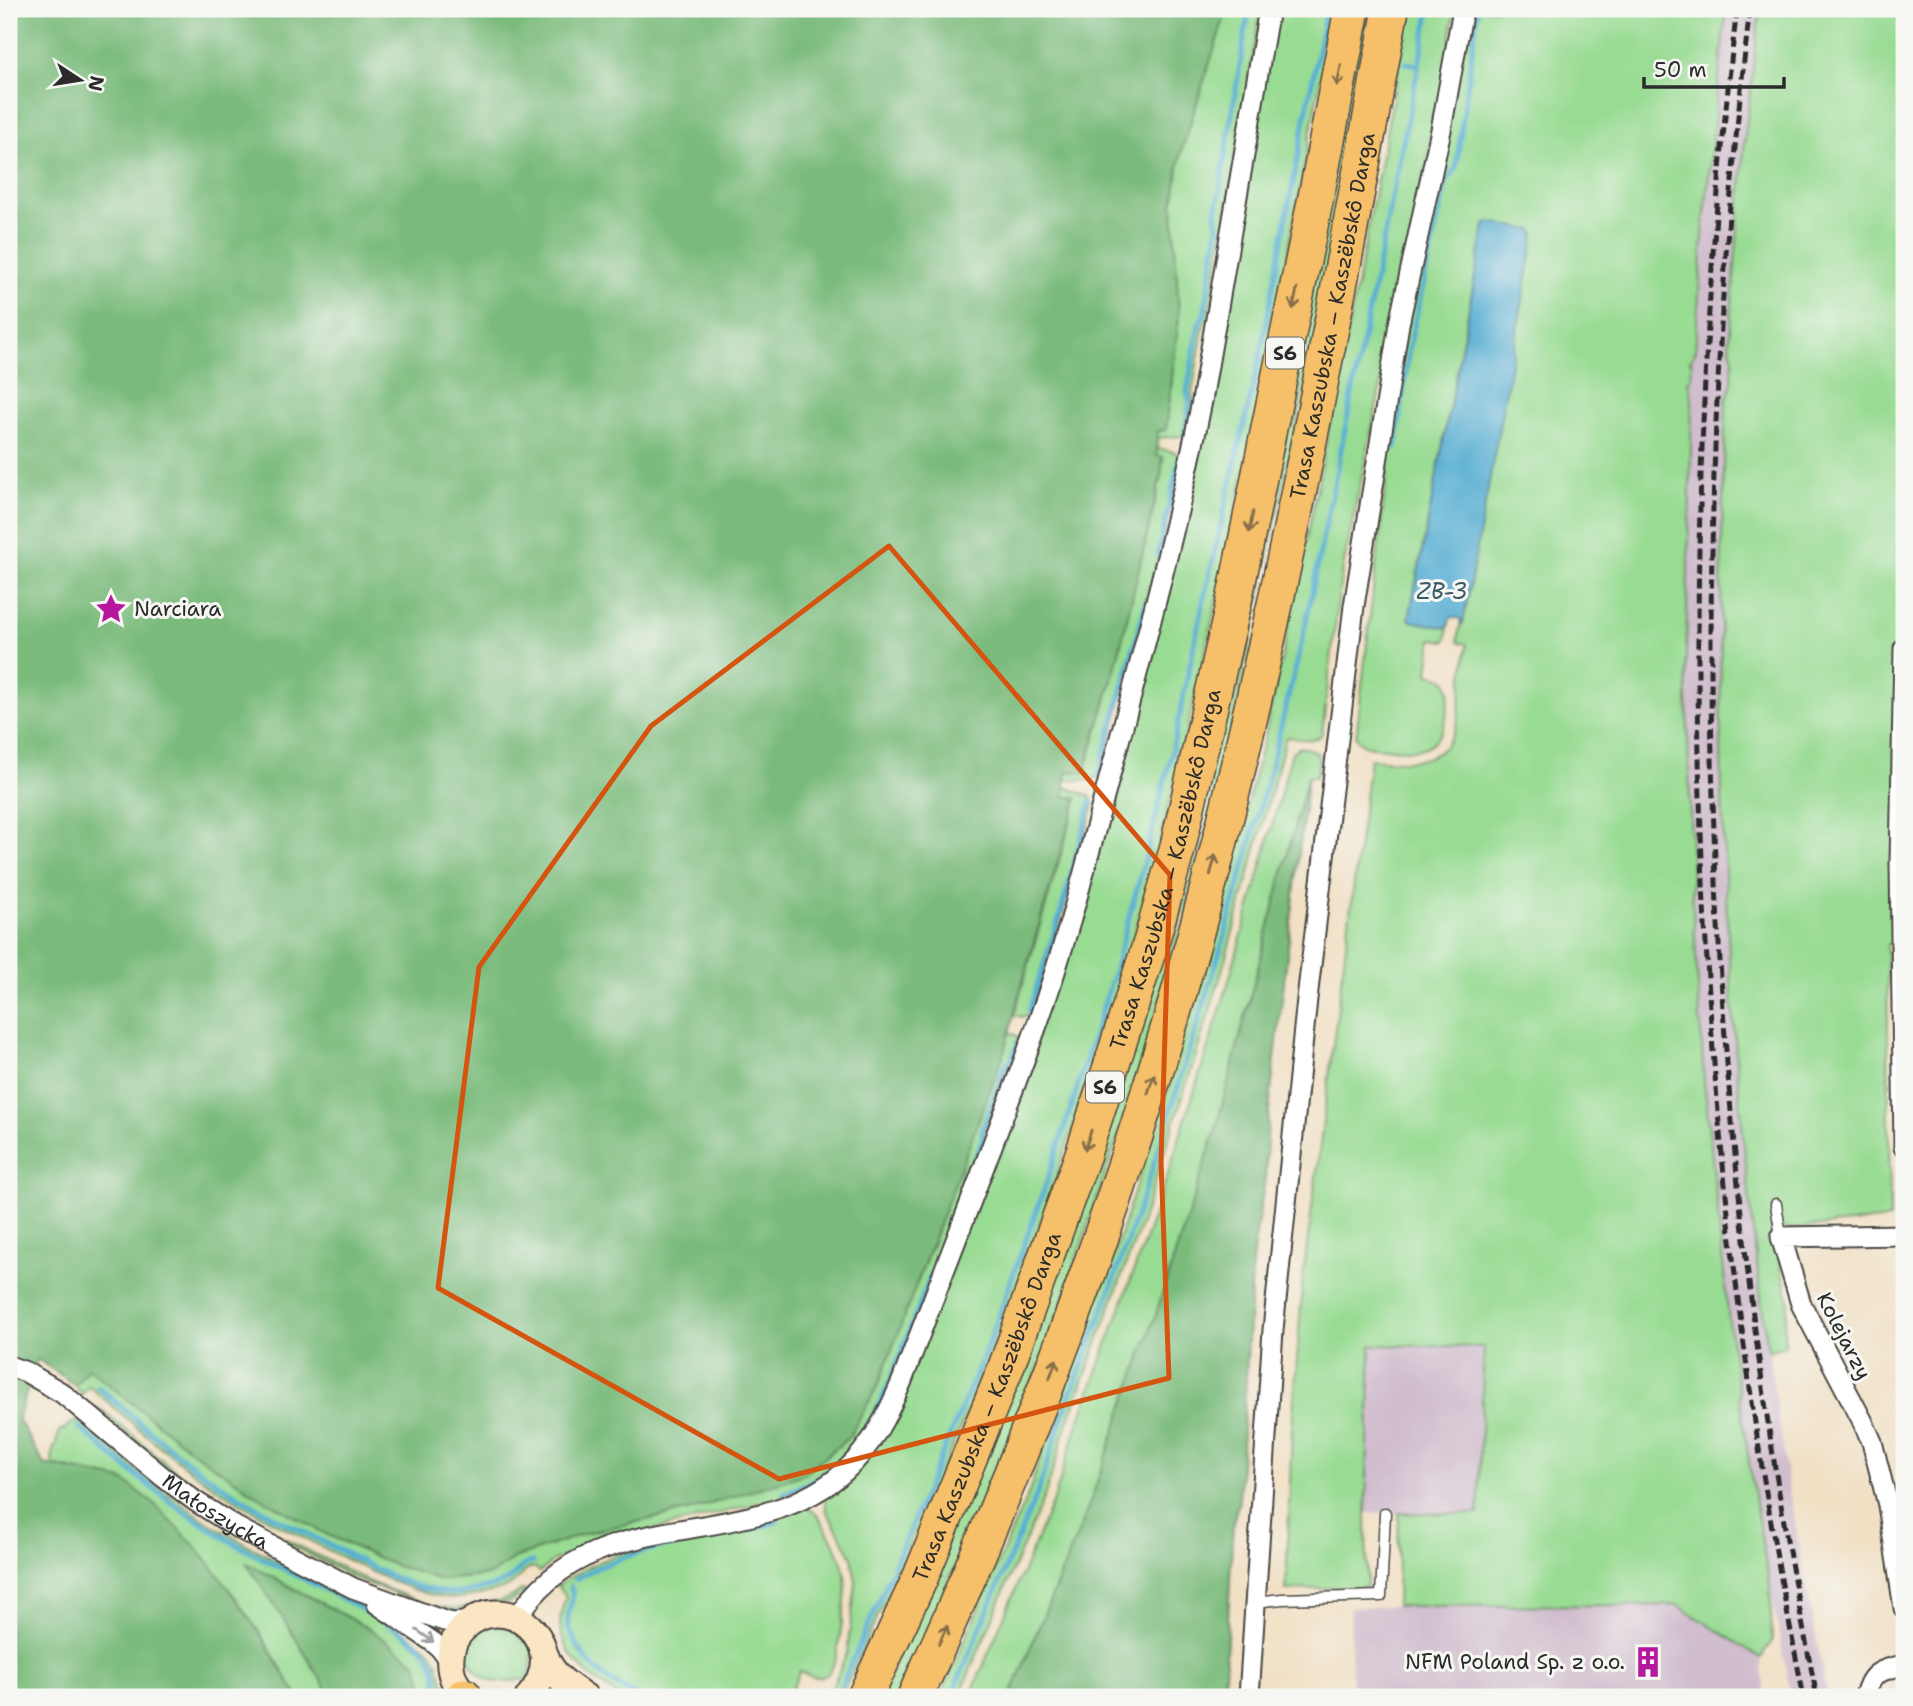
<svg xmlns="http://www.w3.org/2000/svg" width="1913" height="1706" font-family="'Shantell Sans',sans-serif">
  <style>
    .industrial { fill: #d0bdcd }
    .green { fill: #98db92; stroke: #62835e; stroke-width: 2 }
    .forest { fill: #7abb7c; stroke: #527354; stroke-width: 2 }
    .water { fill: #56aed3; stroke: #406c7f; stroke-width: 2 }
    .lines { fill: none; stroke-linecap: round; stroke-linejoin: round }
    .stream { stroke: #56aed3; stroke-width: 5 }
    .lane-casing { stroke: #494642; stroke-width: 13 }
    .street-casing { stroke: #494642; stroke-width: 23 }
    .secondary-casing { stroke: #494642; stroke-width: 30 }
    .highway-casing { stroke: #494642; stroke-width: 38 }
    .lane { stroke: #fff; stroke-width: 10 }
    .street { stroke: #fff; stroke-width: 19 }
    .secondary { stroke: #fbe6c4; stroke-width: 26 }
    .highway { stroke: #f6c06b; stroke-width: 35 }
    .rail { stroke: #2b2b2b; stroke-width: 5; stroke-dasharray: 10 5; stroke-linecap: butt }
    .oneway { stroke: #866e48 }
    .oneway2 { stroke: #a0a0a0 }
    .marked { fill: none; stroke: #d5540f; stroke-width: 5; stroke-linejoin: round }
    .labels { text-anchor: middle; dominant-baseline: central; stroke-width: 6; stroke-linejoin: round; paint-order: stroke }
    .shield { fill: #f6f6f2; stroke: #686867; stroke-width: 2 }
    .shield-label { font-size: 19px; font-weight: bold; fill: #2b2b2b }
    .street-label { font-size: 21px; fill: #2b2b2b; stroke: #f6f6f2 }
    .poi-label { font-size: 21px; fill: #2b2b2b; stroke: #f6f6f2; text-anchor: start }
    .water-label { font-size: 23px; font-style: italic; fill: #3a5966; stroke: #f6f6f2 }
  </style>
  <rect width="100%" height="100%" fill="#f6f6f2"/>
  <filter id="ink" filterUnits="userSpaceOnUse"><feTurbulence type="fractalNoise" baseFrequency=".0143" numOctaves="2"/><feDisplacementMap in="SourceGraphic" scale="14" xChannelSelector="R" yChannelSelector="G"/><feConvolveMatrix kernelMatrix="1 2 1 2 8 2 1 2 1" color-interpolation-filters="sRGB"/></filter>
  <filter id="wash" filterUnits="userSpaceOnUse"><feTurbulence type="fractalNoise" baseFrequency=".00686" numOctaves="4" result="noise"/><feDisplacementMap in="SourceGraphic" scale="28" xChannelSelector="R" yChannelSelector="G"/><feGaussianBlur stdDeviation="1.57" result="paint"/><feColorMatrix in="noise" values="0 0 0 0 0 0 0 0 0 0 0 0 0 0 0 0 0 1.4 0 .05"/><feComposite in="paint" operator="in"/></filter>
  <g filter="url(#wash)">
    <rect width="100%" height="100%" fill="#f1e0c4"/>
    <!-- industrial -->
    <path class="industrial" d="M1726,9H1760L1737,224L1729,343L1734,363L1732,365L1733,383L1726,401L1723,486L1721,743L1723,823L1731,989L1745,1161L1761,1302L1790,1496L1827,1697H1791L1770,1587L1755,1502L1730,1332L1712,1164L1698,996L1689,817L1686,657L1689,380L1692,363L1690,362L1695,352L1704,222Z
      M1371,1345L1484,1347L1478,1514L1366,1513Z
      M1677,1605L1761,1658L1765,1697H1352L1350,1608L1397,1606Z"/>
    <!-- green -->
    <path class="green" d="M1227,9H1261L1209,316L1204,324L1192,393L1194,402L1186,434L1182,436L1157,438L1158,431L1166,430L1179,318L1173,205L1181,152Z
      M1276,9H1334C1293,224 1254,439 1205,652C1184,742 1164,831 1138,919C1093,1072 1043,1225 983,1372C939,1482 890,1590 841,1697H828L847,1653L856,1583L852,1557L826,1510L825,1497L855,1470L1015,1106L1167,588Z
      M1366,9H1377L1317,327L1224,764L1143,1062L1046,1349L900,1697H881L1068,1239Z
      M1410,9H1455L1443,86L1341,577L1322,734C1314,744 1297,738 1286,737L1242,900L1219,981L1194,1061L1142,1221L1067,1425L1046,1492L959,1697H940L1029,1492L1053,1420L1113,1257L1178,1057L1224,895L1265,735L1302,562L1337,390Z
      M1470,9H1726L1704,222L1695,352L1690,361L1692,362L1691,379L1689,380L1692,402L1686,657L1692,893L1704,1080L1730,1332L1755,1502L1770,1587L1772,1641L1761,1658L1677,1605L1397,1606L1399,1513L1478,1514L1484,1347L1371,1345L1366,1513L1367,1587L1286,1590L1292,1428L1303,1277L1370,759C1409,762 1446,768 1458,720L1467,644L1458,642V640L1461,619L1485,225L1409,619L1411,621L1446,627L1450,617L1446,641L1432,639L1428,674C1435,675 1442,676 1447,683C1451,689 1449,697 1448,704C1446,722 1443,741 1423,748C1411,752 1397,749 1385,748C1372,747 1363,748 1356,737L1401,354Z
      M1760,9H1904V944H1887L1890,1219L1772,1231L1789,1300L1784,1330L1785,1346L1768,1351C1744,1176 1729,1000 1723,824C1718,683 1721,542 1726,401L1732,383V364L1734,363L1729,343L1745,137Z
      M1157,448C1167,451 1179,450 1183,461L1102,775L1092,780H1066L1067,771L1085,773L1114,673L1161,476L1163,457H1157Z
      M1299,747C1323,750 1320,756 1317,777H1308L1216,1129L1156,1314L1086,1514L1010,1697H970L1055,1496L1077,1427L1160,1199L1222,1004L1256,886L1292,752Z
      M1065,787L1090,796L1094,805L1050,959L1031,1014L1022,1017L1014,1015L1077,799L1064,796Z
      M1009,1032L1017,1036L1021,1045L1016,1061L1009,1067L985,1133L986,1142C965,1196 945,1249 924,1302C905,1352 881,1427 841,1463C822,1480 800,1490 776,1500L774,1499L584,1548L566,1558L556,1559L540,1572L534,1567C523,1569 519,1580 509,1586C500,1591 469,1597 458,1598C424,1599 373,1573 344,1558C301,1536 257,1515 218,1489C172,1459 131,1422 89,1386L81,1395L75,1385L88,1367L192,1451L258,1496L324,1533L363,1551L394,1565L442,1580L490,1575L515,1558L586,1533L691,1510L804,1474L849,1437L933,1242Z
      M91,1405L104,1411L168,1465L222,1503L275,1534L372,1583L429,1605L453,1609L501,1601L513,1596L521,1590L527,1591L510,1602L453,1616L356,1579L231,1514L186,1484Z
      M76,1421L82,1423L154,1484L209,1523L247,1545L365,1606L431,1651L436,1659L449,1697H428L416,1663L248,1565L276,1607L332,1697H298L261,1635L123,1480L52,1465L53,1451L60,1431L62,1429L64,1430L68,1425Z
      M806,1507C817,1511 821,1521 827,1531C852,1572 847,1590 840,1635C838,1647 836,1668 826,1675C817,1681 808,1675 800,1671L788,1697H620C593,1680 562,1659 560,1623C560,1613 564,1605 566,1596L558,1586C597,1555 644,1546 692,1535C730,1525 768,1516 806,1507Z
      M489,1626L512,1628L533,1650L529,1680C519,1679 510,1682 501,1682C482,1683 470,1665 463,1650L471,1637Z"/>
    <!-- forest -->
    <path class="forest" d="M9,9H1227L1181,152L1173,205L1179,318L1166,430L1158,431L1157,456L1163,457L1161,476L1114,673L1084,773L1067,771L1064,796L1077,798L1029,958L1003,1056L878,1386L849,1437L804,1474L691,1510L586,1533L515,1558L490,1575L442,1580L394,1565L363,1551L324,1533L258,1496L192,1451L88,1368L75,1385L37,1359L18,1419L44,1464L123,1480L154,1504L199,1550L230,1590L261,1635L298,1697H9Z
      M1308,776L1268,1119L1265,1179L1253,1252L1239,1501L1233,1522L1224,1697H1010L1086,1514L1156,1314L1216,1129Z
      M246,1563L370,1629L416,1663L428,1697H332L276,1607Z"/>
    <!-- water -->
    <path class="water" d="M1488,222L1533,230L1535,234L1463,623L1461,625V619L1451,617L1447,628L1411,621L1409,619L1485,225Z"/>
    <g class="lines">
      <!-- stream -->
      <path class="stream" d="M1406,63L1419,65
        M1185,430L1190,401L1187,392L1199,323L1204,315L1218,227L1216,213L1249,9
        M1396,448L1409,348L1446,183L1456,168L1478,9
        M1158,555L1179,459
        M1099,774L1146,602
        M1029,1011L1062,908L1091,802
        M98,1387C137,1420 175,1455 218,1483C257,1510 301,1530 343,1552C375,1569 420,1594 457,1593C467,1593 500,1585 508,1580C517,1574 521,1563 533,1562
        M79,1427C127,1469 177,1510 232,1542C283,1571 338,1593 388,1624C401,1632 417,1641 427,1653C437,1665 436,1683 443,1697
        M784,1493C813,1483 839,1466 857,1441C884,1406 898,1361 913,1321C937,1261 959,1201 982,1141V1131L1005,1066L1012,1059L1018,1042
        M576,1579C633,1545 713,1538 777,1522
        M570,1586C577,1599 568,1605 568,1618C567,1626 570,1632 574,1639C587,1669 611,1683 639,1697
        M836,1697L876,1608L984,1356L1050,1173L1112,979L1143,867L1171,756L1202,607L1260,356L1326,9
        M951,1697L1039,1489L1062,1417L1106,1302L1151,1173L1224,939L1269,775L1303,637L1430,9"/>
    </g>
  </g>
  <g filter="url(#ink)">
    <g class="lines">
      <defs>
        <path id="lane" d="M1776,1204L1781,1237
          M1255,1602L1282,1599L1381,1596L1385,1513"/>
        <g id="street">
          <path d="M1904,648L1900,864L1904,1147"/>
          <path d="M1904,1235L1781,1237L1801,1304L1862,1420L1872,1442L1888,1505L1904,1608"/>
          <path id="s1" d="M9,1366L26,1372L62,1393L163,1477L195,1501L236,1527L353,1588L444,1621L454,1623L472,1621"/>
          <path d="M377,1604L433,1642L441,1649L450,1663"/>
          <path d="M517,1618C591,1497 753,1556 845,1471C872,1446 888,1414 902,1381C947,1262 994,1144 1037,1025C1068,939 1090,849 1114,760C1146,641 1178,522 1202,401L1269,9"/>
          <path d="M1249,1697L1273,1330L1307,999L1354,606L1399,324L1441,130L1463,9"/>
          <path d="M1865,1697C1870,1672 1881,1670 1904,1665"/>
        </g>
        <path id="secondary" d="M545,1655C552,1676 567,1685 585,1697
          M466,1697C454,1685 448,1670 451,1653C452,1644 457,1635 463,1629C504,1585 575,1643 529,1697"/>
        <g id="highway">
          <path d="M464,1696V1697"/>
          <path id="s2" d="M865,1697L921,1576L1005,1370L1083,1154L1152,939L1178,846L1233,606L1318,187L1352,9"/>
          <path id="s3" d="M915,1697C1039,1427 1142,1146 1216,857C1287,577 1338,293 1391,9"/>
        </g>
      </defs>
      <!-- lane casing -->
      <use href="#lane" class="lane-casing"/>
      <!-- street casing -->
      <use href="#street" class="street-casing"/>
      <!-- secondary casing -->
      <use href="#secondary" class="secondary-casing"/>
      <!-- highway casing -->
      <use href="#highway" class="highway-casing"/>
      <!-- lane -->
      <use href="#lane" class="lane"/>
      <!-- street -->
      <use href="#street" class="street"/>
      <!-- secondary -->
      <use href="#secondary" class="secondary"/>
      <!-- highway -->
      <use href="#highway" class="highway"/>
      <!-- rail -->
      <path class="rail" d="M1737,9C1669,571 1689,1142 1804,1697
        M1750,9C1682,571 1702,1142 1817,1697"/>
    </g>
    <!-- one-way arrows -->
    <defs><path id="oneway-shaft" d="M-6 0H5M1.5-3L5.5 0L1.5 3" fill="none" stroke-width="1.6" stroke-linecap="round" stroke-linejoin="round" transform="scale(1.75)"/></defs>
    <g class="oneway">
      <use href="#oneway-shaft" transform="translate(1339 76) rotate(101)"/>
      <use href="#oneway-shaft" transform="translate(1295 299) rotate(101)"/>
      <use href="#oneway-shaft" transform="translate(1251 522) rotate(101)"/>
      <use href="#oneway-shaft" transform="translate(1213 865) rotate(-75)"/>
      <use href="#oneway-shaft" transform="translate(1151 1084) rotate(-72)"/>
      <use href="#oneway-shaft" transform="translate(1088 1140) rotate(108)"/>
      <use href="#oneway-shaft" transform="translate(1053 1369) rotate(-70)"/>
      <use href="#oneway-shaft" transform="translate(943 1635) rotate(-65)"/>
    </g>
    <use class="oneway2" href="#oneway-shaft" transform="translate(425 1636) rotate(35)"/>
  </g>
  <!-- marked area -->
  <path class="marked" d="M889,546L1170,875L1161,1161L1169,1378L779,1479L438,1288L479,967L651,726Z"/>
  <!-- icons -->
  <defs>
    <symbol id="sight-bare" viewBox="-9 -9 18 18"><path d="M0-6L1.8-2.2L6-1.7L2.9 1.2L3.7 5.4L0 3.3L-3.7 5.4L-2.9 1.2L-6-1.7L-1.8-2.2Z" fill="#b5179e" stroke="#f6f6f2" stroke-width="2.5" paint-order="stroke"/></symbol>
    <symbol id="building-bare" viewBox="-9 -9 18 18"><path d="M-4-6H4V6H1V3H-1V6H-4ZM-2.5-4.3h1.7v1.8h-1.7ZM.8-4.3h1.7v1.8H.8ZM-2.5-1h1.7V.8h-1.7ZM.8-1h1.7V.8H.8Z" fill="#b5179e" stroke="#f6f6f2" stroke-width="2.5" paint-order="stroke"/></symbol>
  </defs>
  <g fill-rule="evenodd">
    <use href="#sight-bare" x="89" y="587" width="44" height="44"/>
    <use href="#building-bare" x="1626" y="1640" width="44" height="44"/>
  </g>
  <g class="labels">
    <!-- shield labels -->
    <g class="shield">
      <rect x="1266" y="337.5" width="38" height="31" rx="5"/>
      <rect x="1086" y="1071.5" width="38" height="31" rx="5"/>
    </g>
    <g class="shield-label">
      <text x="1285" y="353">S6</text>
      <text x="1105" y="1087">S6</text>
    </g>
    <!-- street labels -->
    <g class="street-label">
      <text stroke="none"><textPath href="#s3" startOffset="1447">Trasa Kaszubska – Kaszëbskô Darga</textPath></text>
      <text stroke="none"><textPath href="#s2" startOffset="882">Trasa Kaszubska – Kaszëbskô Darga</textPath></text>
      <text transform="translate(1844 1336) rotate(63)">Kolejarzy</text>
      <text stroke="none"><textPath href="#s2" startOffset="315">Trasa Kaszubska – Kaszëbskô Darga</textPath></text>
      <text stroke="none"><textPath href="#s1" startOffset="254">Małoszycka</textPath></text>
    </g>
    <!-- poi labels -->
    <g class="poi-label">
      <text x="134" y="609">Narciara</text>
      <text x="1625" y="1662" text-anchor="end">NFM Poland Sp. z o.o.</text>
    </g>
    <!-- water labels -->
    <g class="water-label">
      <text x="1442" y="591">ZB-3</text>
    </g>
  </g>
  <!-- margin -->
  <rect width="1913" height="1706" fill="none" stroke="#f6f6f2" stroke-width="35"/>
  <!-- north arrow -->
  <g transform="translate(80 80) rotate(102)" stroke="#f6f6f2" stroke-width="5" paint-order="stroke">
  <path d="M0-5L12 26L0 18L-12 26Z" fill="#2b2b2b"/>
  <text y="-10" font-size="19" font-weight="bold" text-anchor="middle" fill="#2b2b2b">N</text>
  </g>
  <!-- scale -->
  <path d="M1644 77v10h140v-10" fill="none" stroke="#2b2b2b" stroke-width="3.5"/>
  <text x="1654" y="77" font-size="21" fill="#2b2b2b" stroke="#f6f6f2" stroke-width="5" paint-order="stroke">50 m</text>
</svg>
